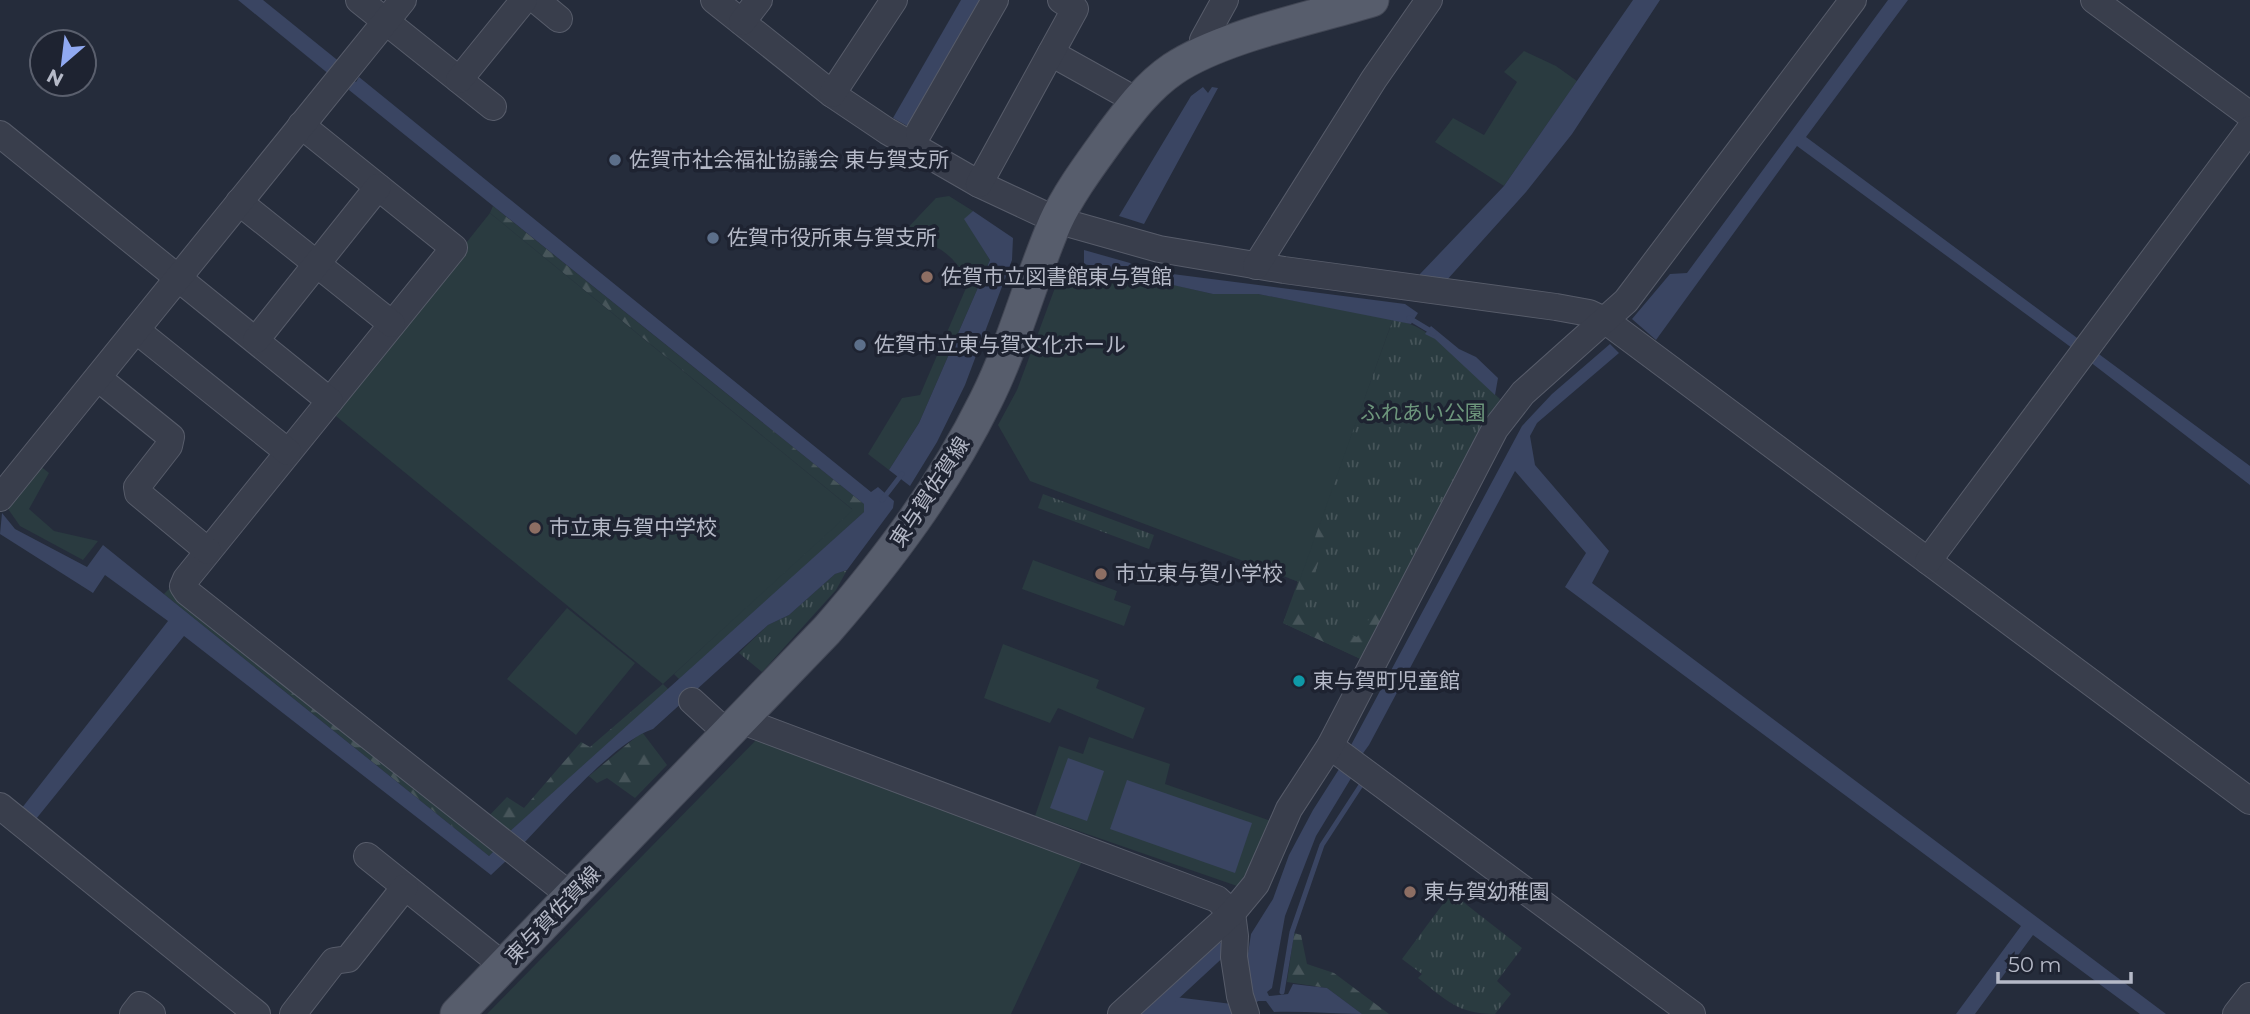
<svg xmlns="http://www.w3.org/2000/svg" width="2250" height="1014" font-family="Montserrat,'Noto Sans JP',sans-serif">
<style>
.grass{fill:url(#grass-tufts)}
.forest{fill:url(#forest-firs)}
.garden{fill:#2a3b40}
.water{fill:#3a4562}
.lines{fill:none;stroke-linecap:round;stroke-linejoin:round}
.stream{stroke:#3a4562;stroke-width:5}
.canal{stroke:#3a4562;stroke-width:19}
.minor-casing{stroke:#575c6a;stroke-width:28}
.major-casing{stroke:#424755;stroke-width:35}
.minor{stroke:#393e4c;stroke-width:26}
.major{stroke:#575d6c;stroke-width:33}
.service-dot{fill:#5c6f8a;stroke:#1e2331;stroke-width:2.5}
.education-dot{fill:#8d6e63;stroke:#1e2331;stroke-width:2.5}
.culture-dot{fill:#0f9aa8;stroke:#1e2331;stroke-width:2.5}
.labels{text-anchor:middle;stroke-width:7;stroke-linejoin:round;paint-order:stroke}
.poi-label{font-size:21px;fill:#b5b9c7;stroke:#1e2331;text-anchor:start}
.park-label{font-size:21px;fill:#6d967c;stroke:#1e2331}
.street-label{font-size:21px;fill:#b5b9c7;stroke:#1e2331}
</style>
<defs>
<pattern id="grass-tufts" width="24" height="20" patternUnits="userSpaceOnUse" patternTransform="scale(1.75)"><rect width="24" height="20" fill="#2a3b40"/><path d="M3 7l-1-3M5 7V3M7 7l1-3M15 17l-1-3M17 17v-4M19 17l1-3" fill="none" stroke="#47555a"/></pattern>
<pattern id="forest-firs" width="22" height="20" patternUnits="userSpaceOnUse" patternTransform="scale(1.75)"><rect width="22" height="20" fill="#2a3b40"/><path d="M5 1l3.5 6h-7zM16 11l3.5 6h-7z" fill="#47555a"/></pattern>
</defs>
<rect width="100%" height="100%" fill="#252c3b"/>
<g class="grass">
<path d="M 1393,319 C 1436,327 1469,370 1500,399 L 1365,661 L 1283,623 Z"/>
<path d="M 1043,494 L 1154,535 L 1149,549 L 1038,508 Z"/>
<path d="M 847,570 L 836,590 L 762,672 L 739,653 L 768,625 L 789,615 L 835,574 Z"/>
<path d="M 1448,897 L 1458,898 L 1522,948 L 1497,981 L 1511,994 L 1495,1014 C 1458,1014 1446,1000 1418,978 L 1422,974 L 1402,959 Z"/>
</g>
<g class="forest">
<path d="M 493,206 L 864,504 L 864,512 L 680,680 L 674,674 L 852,509 L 490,213 Z"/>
<path d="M 1320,526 L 1326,538 L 1305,605 L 1312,619 L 1357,637 L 1380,603 L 1394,604 L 1365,661 L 1283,623 L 1299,582 L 1289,578 L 1309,527 Z"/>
<path d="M 172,586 L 496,849 L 489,856 L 164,594 Z"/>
<path d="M 663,684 L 669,690 L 508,833 L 487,818 L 507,797 L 524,808 L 581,742 L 590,747 Z"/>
<path d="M 642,732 L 667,765 L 635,798 L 607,778 L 597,783 L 589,776 Z"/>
<path d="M 1294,933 L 1301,935 L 1307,964 L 1334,973 L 1389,1014 L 1362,1014 L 1327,988 L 1287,982 Z"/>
</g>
<g class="garden">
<path d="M 1524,51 L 1556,66 L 1577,81 L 1504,186 L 1435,142 L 1453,118 L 1484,135 L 1517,82 L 1504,72 Z"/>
<path d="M 949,196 L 973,211 L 965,219 L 990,260 L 919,423 L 889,470 L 868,454 L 902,398 L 920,395 L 969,281 C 948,249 937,244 900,236 L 936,198 Z"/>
<path d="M 490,213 L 853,510 L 663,684 L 331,412 Z"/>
<path d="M 1084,264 L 1213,294 L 1258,294 L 1393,319 L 1299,582 L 1030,481 L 998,425 L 1017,390 L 1056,285 L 1084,270 Z"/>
<path d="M 39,465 L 49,473 L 29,509 L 54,531 L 98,541 L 83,560 L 20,526 L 6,506 Z"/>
<path d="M 1033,560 L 1117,591 L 1114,600 L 1131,606 L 1124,626 L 1022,589 Z"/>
<path d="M 567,608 L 635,663 L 576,735 L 507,679 Z"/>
<path d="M 1003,644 L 1099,680 L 1096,688 L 1145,708 L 1133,739 L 1058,708 L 1050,723 L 984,698 Z"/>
<path d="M 761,735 L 1084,857 L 1011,1014 L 487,1014 Z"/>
<path d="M 1089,737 L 1170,764 L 1165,784 L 1271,821 L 1248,875 L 1237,886 L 1035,816 L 1059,746 L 1083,754 Z"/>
</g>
<g class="water">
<path d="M 238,0 L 263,0 L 341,63 L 330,75 Z"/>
<path d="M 961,0 L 985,0 L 913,129 L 893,118 Z"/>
<path d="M 1633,0 L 1660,0 L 1572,134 L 1526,192 L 1446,281 L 1420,278 L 1420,274 L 1504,186 Z"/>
<path d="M 1888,0 L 1908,0 L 1806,137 L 2250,466 L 2250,485 L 2072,348 L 1797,146 L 1656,340 L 1632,319 L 1670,274 L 1687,273 Z"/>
<path d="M 359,77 L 871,492 L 878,487 L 894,501 L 893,508 L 847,570 L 835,574 L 789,615 L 768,625 L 653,729 C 615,741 553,813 523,844 L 508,833 L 864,512 L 864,504 L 349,90 L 352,79 L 356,82 Z"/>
<path d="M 1203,87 L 1208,93 L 1212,87 L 1218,88 L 1144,224 L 1119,216 L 1191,96 Z"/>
<path d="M 973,211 L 1013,238 L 1012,260 L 965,385 L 937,442 L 910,486 L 889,470 L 919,423 L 990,260 L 964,219 Z"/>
<path d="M 1084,250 L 1130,263 L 1137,270 L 1134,276 L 1084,264 Z"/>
<path d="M 1149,271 L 1405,304 L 1418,313 L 1411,324 L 1258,294 L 1213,294 L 1146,279 Z"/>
<path d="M 1431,326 L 1459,349 L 1476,357 L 1498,378 L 1495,395 L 1435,339 L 1425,334 Z"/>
<path d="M 1610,344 L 1619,353 L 1537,423 L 1530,436 L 1535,465 L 1609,551 L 1592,583 L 2166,1014 L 2140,1014 L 2033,935 L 1975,1014 L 1956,1014 L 2021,926 L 1565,587 L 1586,553 L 1515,471 L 1369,745 L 1361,756 L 1350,747 L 1522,426 L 1552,394 Z"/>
<path d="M 2,513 L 15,529 L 87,567 L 103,545 L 489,856 L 496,849 L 508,859 L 491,875 L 184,636 L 32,824 L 18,813 L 168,621 L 105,575 L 93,593 L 0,534 Z"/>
<path d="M 1068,758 L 1104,771 L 1087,821 L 1050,808 Z"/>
<path d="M 1341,766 L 1353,775 L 1316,836 L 1285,916 L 1272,988 L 1267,992 L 1269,996 L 1288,994 L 1293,984 L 1327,988 L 1362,1014 C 1332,1014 1304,1011 1274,1012 L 1266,1001 L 1258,1001 L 1252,1007 L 1244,979 L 1251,934 L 1273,899 L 1289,855 L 1313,810 Z"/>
<path d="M 1127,780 L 1252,823 L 1235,873 L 1110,829 Z"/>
<path d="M 1175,997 L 1232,1004 L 1236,1014 L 1159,1014 Z"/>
</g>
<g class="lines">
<g class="stream">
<path d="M 1131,270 L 1152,276"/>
<path d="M 1409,318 L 1434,333"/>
<path d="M 882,500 L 902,474"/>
<path d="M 1282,992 L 1292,932 L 1322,845 L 1363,782"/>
</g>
<path class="canal" d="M 1148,1014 L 1216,951"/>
<g class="minor-casing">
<g id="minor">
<path d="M 359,0 L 493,107"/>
<path d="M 536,0 L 559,19"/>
<path d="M 714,0 L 832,94 L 887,131 L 979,184 L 1056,220 L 1159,249 L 1284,270 L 1556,307 L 1589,313 L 1606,321 L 2250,801"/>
<path d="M 2094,0 L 2250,115"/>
<path d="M 742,22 L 759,0"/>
<path d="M 1203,51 L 1203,40 L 1225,0"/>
<path d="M 1051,53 L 1137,101"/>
<path d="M 459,80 L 524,0"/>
<path d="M 832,94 L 894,0"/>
<path d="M 301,125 L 454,248 L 330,401"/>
<path d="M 919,132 L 995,0"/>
<path d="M 0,134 L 330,401 L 186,579 L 183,586 L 187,592 L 571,896"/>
<path d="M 979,184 L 1075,9 L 1061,0"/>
<path d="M 239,202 L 392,324"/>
<path d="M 1256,266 L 1374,79 L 1429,0"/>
<path d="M 136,330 L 288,452"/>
<path d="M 256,340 L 378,187"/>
<path d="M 98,378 L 171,437 L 169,446 L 137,487 L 138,493 L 208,551"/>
<path d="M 0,498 L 403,0"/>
<path d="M 1928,561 L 2250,129"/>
<path d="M 692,701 L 727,733"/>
<path d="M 740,720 L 1217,899 L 1232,913 L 1235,936 L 1234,957 L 1240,996 L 1246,1014"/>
<path d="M 1330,746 L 1692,1014"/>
<path d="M 0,806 L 257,1014"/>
<path d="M 367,856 L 504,966"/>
<path d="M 133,1014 L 140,1005 L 152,1014"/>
<path d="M 293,1014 L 334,961 L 348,959 L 405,887"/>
<path d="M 1121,1014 L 1232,913 L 1256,884 L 1289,809 L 1330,746 L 1495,429 L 1523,393 L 1626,301 L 1853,0"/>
<path d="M 2236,1014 L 2250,996"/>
</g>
</g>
<g class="major-casing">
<path id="major" d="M 457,1014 L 827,630 C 889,559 944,485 986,400 C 1014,344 1030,281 1055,223 C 1069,192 1092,162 1112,134 C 1130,110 1148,86 1173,69 C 1222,36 1313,18 1372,0"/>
</g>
<use href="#minor" class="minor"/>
<use href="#major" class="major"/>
</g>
<g class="service-dot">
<circle cx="615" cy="160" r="7"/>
<circle cx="713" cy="238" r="7"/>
<circle cx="860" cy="345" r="7"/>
</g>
<g class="education-dot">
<circle cx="927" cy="277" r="7"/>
<circle cx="535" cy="528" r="7"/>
<circle cx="1101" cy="574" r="7"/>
<circle cx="1410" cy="892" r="7"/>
</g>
<circle class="culture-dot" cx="1299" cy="681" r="7"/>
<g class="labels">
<g class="poi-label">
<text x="629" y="167">佐賀市社会福祉協議会 東与賀支所</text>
<text x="727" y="245">佐賀市役所東与賀支所</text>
<text x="941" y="284">佐賀市立図書館東与賀館</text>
<text x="874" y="352">佐賀市立東与賀文化ホール</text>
<text x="549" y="535">市立東与賀中学校</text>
<text x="1115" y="581">市立東与賀小学校</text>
<text x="1313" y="688">東与賀町児童館</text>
<text x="1424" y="899">東与賀幼稚園</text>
</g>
<g class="park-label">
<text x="1423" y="420">ふれあい公園</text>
</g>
<g class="street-label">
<text transform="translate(930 492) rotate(-57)" y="7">東与賀佐賀線</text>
<text transform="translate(553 915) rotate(-46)" y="7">東与賀佐賀線</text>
</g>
</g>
<g transform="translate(63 63) rotate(208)"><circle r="33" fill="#1e2331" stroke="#5a5f6d" stroke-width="2"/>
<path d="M0-5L12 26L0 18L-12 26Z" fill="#90a9f1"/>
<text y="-10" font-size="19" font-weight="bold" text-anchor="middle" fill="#b5b9c7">N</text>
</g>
<path d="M1998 972v10h133v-10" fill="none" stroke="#b5b9c7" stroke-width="3.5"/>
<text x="2008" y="972" font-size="21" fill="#b5b9c7" stroke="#1e2331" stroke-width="5" paint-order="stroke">50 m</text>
</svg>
